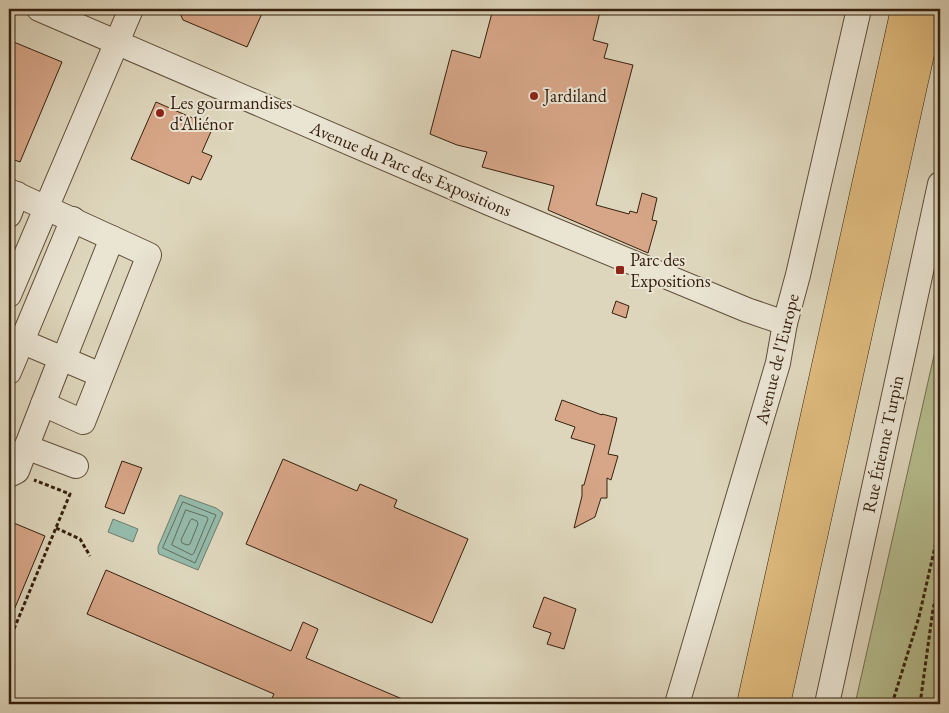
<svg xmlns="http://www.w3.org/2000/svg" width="949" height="713" font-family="'EB Garamond',serif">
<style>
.green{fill:#b5bd8e;stroke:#756e4e}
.water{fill:#94baaa;stroke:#6e7c6b}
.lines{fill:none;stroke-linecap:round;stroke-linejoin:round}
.shore{stroke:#646d5c;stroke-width:1}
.building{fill:#d7a688;stroke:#35200d}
.minor-casing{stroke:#5f4e39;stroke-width:26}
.highway-casing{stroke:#35200d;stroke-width:29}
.path{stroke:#35200d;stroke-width:3;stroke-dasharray:4 2.5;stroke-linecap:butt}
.minor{stroke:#eae4d3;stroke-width:24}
.highway{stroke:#dfbb7e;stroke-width:28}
.poi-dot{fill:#8f2418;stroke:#eae4d3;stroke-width:2}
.labels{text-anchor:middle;stroke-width:4;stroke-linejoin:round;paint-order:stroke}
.poi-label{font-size:18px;fill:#35200d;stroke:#eae4d3;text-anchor:start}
.street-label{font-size:18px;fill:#35200d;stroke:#eae4d3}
</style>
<rect width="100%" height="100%" fill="#ded6bc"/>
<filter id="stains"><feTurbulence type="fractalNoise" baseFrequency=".004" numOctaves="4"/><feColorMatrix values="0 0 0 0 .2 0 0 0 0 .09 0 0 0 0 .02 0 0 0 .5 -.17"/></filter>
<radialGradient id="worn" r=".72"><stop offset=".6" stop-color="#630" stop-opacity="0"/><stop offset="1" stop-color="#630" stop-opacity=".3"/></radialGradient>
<path class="green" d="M 940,329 L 940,704 L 855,704 Z"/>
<g class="water">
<path d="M 180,495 L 216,508 L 223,513 L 198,570 L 159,554 L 158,551 L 158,547 Z"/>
<path d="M 113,519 L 138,529 L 133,542 L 108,532 Z"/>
</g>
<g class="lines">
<g class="shore">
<path d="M 183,502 L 216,515 L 195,563 L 163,548 Z"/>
<path d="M 186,510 L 207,517 L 208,519 L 194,553 L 192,555 L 172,545 Z"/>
<path d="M 192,519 L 197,521 L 198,524 L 190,544 L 187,545 L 182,543 L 181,540 L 190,521 Z"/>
</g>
</g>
<g class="building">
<path d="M 178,9 L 264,9 L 247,47 L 183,20 Z"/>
<path d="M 493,9 L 589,9 L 600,12 L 593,40 L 608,44 L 604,58 L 633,65 L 596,205 L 629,214 L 630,211 L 637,213 L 642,193 L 657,198 L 652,220 L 657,221 L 648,253 L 548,210 L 554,186 L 482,167 L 487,152 L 457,145 L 430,134 L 452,50 L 480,58 Z"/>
<path d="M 9,40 L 62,62 L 20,162 L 9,158 Z"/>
<path d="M 156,102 L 213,127 L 202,152 L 212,156 L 201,180 L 192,176 L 189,184 L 131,159 Z"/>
<path d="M 616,301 L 629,306 L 626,318 L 612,313 Z"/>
<path d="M 562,400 L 602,415 L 602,414 L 617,418 L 608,454 L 618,456 L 611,480 L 607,478 L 607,498 L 601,498 L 595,517 L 574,528 L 582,496 L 582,485 L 584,485 L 595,445 L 571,438 L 575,427 L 555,420 Z"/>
<path d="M 283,459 L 357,491 L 360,484 L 397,500 L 394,507 L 468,539 L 432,623 L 246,544 Z"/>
<path d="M 122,461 L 142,468 L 124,514 L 105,507 Z"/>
<path d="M 9,521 L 45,536 L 9,622 Z"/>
<path d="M 106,570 L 291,651 L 303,622 L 318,629 L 306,658 L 414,704 L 299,704 L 288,700 L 287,704 L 269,704 L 274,694 L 87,614 Z"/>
<path d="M 544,597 L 576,609 L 564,649 L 547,644 L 551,633 L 533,627 Z"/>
</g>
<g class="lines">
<g class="minor-casing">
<g id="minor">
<path d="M 39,9 L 489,203 L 747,310 L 785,323"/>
<path d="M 9,191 L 149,255 L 83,422 L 43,404"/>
<path d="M 9,215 L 17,194"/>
<path d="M 9,295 L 131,9"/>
<path d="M 9,336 L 101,375"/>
<path d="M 9,372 L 73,219"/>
<path d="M 26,447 L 76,466"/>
<path d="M 9,475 L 17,471 L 57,368 L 67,351 L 112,238"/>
<path d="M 677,704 L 778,363 L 785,323 L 798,275 L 859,9"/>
<path d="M 827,704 L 940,184"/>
</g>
</g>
<g class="highway-casing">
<g id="highway">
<path d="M 751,704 L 905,9"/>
<path d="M 776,704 L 930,9"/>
</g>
</g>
<g class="path">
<path d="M 56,528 L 80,539 L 90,556"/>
<path d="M 9,641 L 70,494 L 34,480"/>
<path d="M 892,704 L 919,617 L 939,529 L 940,517"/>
<path d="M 920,704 L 933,609 L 940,582"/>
</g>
<use href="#minor" class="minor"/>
<use href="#highway" class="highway"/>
</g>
<g class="poi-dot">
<circle cx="534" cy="96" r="5"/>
<circle cx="160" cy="113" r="5"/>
<rect x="615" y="265" width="10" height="10" rx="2.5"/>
</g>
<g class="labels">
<g class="poi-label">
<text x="544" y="102">Jardiland</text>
<text x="170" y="109">Les gourmandises<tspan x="170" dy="21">d‘Aliénor</tspan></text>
<text x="630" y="266">Parc des<tspan x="630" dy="21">Expositions</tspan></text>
</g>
<g class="street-label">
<text transform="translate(411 169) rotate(23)" y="6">Avenue du Parc des Expositions</text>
<text transform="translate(777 359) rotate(-76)" y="6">Avenue de l'Europe</text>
<text transform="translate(883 444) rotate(-78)" y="6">Rue Étienne Turpin</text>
</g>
</g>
<rect width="949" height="713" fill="none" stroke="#ded6bc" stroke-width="30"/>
<rect x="10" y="10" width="929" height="693" fill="none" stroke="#35200d" stroke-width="2.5"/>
<rect x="15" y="15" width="919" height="683" fill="none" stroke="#35200d"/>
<rect width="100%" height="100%" filter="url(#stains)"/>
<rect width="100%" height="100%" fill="url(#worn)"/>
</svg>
